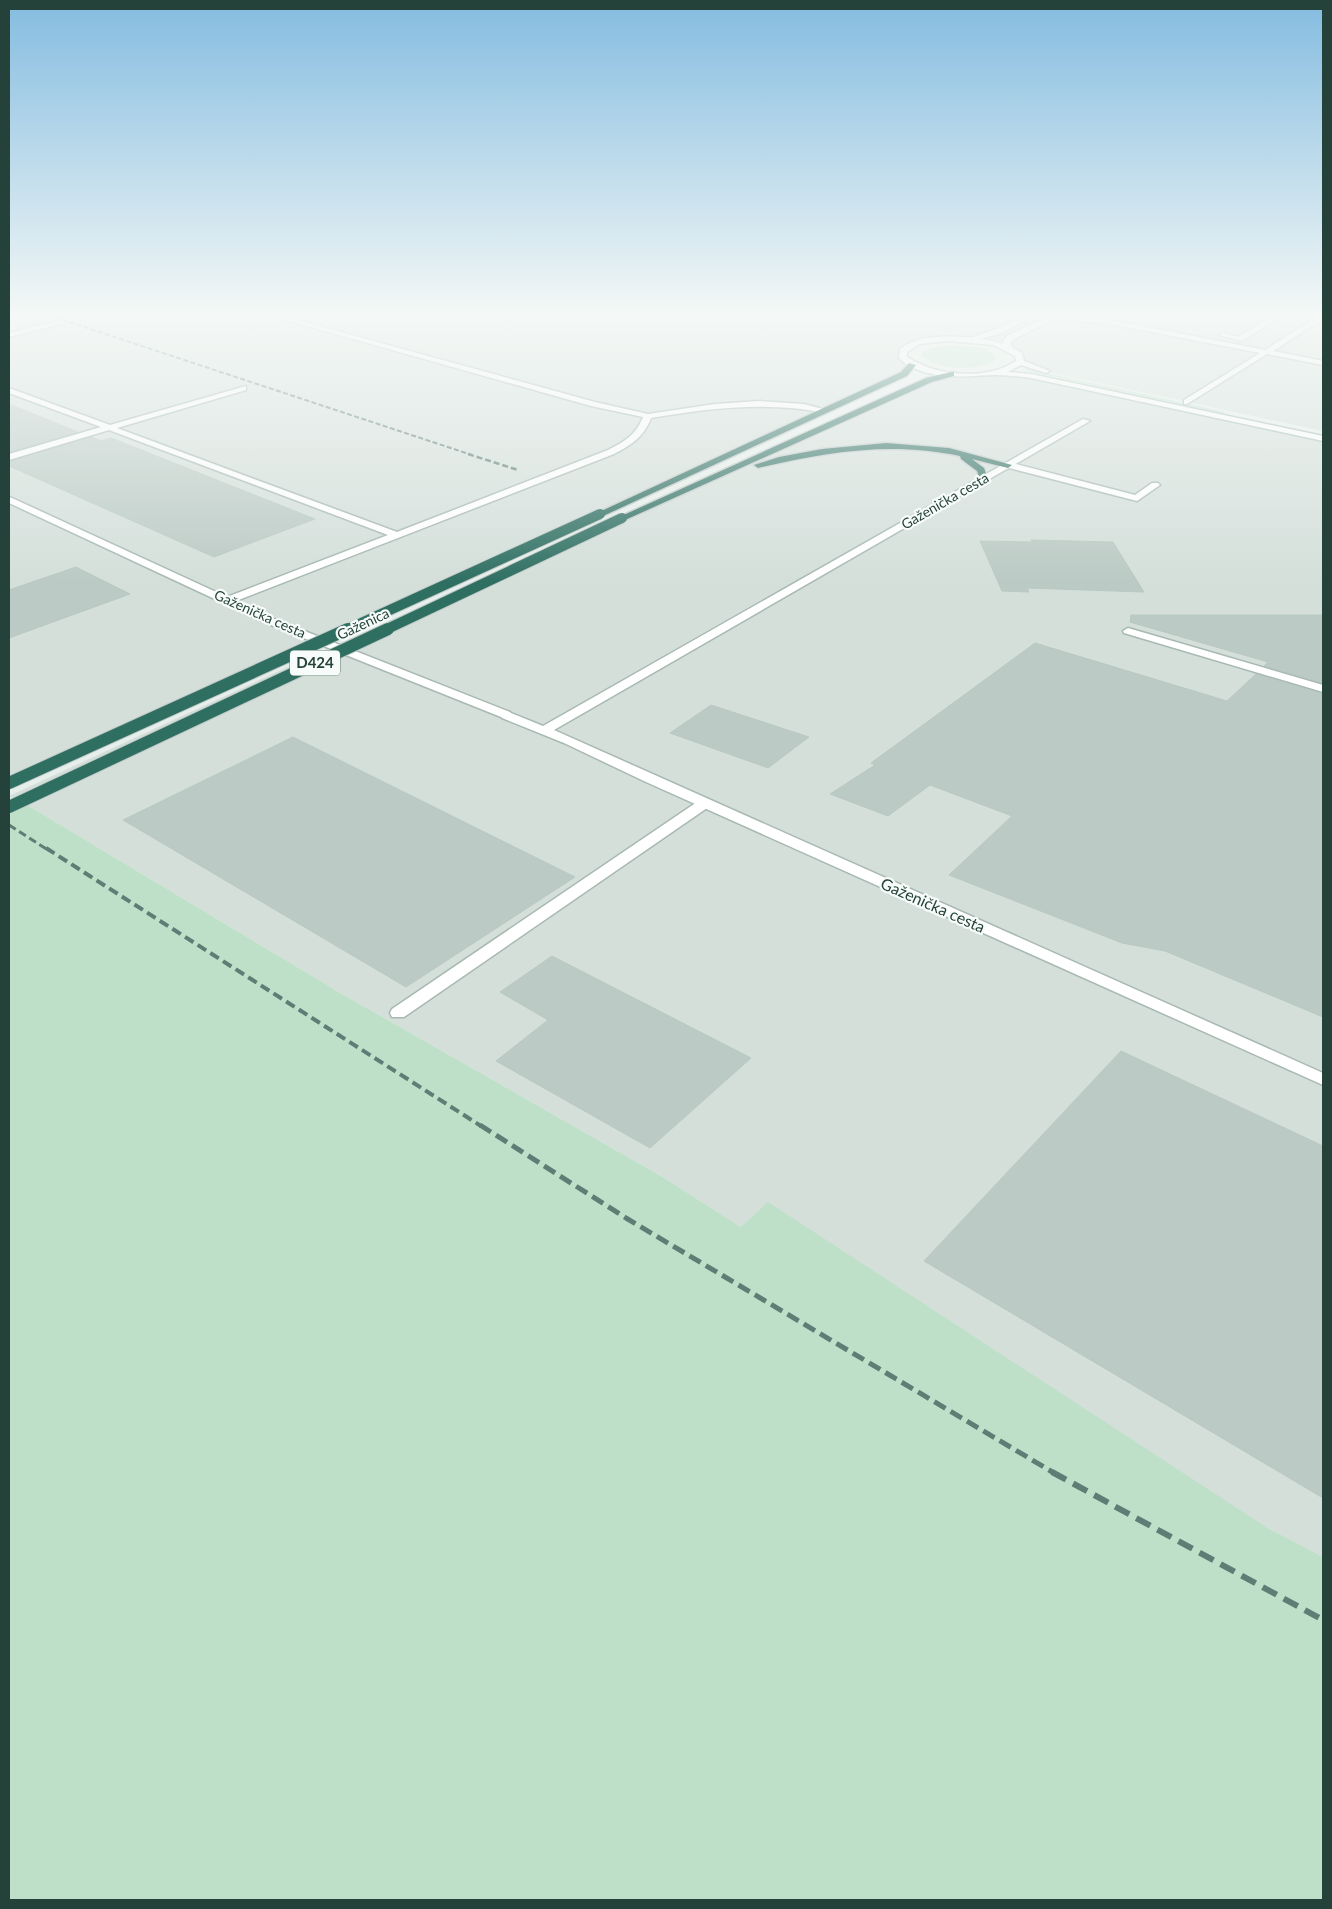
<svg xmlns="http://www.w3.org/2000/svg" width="1332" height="1909" font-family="Lato,sans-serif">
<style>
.built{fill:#d4dfda}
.green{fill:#bfe0c8}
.building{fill:#bbcac4;stroke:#b8c9c2}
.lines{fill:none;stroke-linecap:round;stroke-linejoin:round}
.lane-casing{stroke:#a8b8b2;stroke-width:3}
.street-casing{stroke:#a8b8b2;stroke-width:3}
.secondary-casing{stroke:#a4bbb3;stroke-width:3}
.highway-casing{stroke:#c2cac8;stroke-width:3}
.lane{fill:#fff;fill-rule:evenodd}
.street{fill:#fff;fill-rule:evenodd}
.secondary{fill:#fff;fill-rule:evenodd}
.highway{fill:#2f6f62;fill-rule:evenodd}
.rail-far5{stroke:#5f7d75;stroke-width:2;stroke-dasharray:5 2.5;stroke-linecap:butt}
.rail-far4{stroke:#5f7d75;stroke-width:2.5;stroke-dasharray:6 3;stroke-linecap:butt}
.rail-far3{stroke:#5f7d75;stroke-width:3;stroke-dasharray:8 4;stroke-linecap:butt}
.rail-far2{stroke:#5f7d75;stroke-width:4;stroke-dasharray:10 5;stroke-linecap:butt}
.rail-far1{stroke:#5f7d75;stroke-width:5;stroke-dasharray:13 6;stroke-linecap:butt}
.rail{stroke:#5f7d75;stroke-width:6;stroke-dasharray:16 8;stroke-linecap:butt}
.highway-bridge-far1-casing{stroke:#c2cac8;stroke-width:12;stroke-linecap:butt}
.highway-bridge-casing{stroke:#c2cac8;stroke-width:14;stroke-linecap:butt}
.highway-bridge-far1{stroke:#2f6f62;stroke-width:10}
.highway-bridge{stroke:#2f6f62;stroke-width:12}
.labels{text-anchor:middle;stroke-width:4.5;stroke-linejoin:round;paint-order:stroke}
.far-street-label{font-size:14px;fill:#24423a;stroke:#f7fbf9}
.shield{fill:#f7fbf9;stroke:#637a73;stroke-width:1}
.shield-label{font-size:15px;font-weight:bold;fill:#24423a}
.street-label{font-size:16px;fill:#24423a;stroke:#f7fbf9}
</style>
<rect width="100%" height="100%" fill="#e6efeb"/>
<g class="built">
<path d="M 9,315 L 1323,315 L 1323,431 L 1053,373 L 1020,362 L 1021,358 L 1001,345 L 959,339 L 918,343 L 902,354 L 912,365 L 904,374 L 9,783 Z"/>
<path d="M 997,373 L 1031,376 L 1323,440 L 1323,1557 L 1266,1527 L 741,1227 L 661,1176 L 342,994 L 27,805 L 9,796 L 333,646 L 929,380 L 951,374 Z"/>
</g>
<g class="green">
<path d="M 956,345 C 969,346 988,346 996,357 L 995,360 C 977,371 939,371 922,356 L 922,353 L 934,347 Z"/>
<path d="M 1027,369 L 1045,373 L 1225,412 L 1223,413 L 1023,370 Z"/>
<path d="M 27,805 L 342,994 L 661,1176 L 741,1227 L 768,1202 L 1266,1527 L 1323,1557 L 1323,1900 L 9,1900 L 9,814 Z"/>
</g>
<g class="building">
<path d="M 9,404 L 78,432 L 9,452 Z"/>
<path d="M 92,437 L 101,441 L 111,438 L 315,519 L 214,557 L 9,466 L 9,462 Z"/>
<path d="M 1031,540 L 1113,542 L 1144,592 L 1027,588 L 1029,592 L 1002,591 L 980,541 L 1032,542 Z"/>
<path d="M 76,567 L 130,594 L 9,638 L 9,590 Z"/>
<path d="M 1131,615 L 1323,615 L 1323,683 L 1264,666 L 1268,662 L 1130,622 Z"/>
<path d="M 1035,643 L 1227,701 L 1256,674 L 1323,694 L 1323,1017 L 1165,951 L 1122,943 L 949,875 L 1012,816 L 930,785 L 888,816 L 830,794 L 875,765 L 871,763 Z"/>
<path d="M 711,705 L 809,737 L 768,768 L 670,733 Z"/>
<path d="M 293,737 L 575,877 L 406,987 L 123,820 Z"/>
<path d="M 552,956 L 751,1058 L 650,1148 L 496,1061 L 548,1020 L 500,992 Z"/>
<path d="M 1121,1051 L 1323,1146 L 1323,1498 L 924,1261 Z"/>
</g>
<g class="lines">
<g class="lane-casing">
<g id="lane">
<path d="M 84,315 L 96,315 L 9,337 L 9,333 Z"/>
<path d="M 268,315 L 279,315 L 595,402 L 648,414 L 715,404 L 759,401 L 804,404 L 830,411 L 826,413 C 767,401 710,408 651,418 C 644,437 631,445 614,454 L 236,601 L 274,619 L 510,712 L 512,715 L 506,719 L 266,623 L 9,503 L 9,497 L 12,498 L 227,597 L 388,535 L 109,430 L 9,460 L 9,454 L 101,427 L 9,393 L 9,388 L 110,425 L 246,386 L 246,390 L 117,428 L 397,532 L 608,450 C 624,442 636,435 643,417 L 591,406 Z"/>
<path d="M 1027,315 L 1036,315 L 1002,333 L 970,342 L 966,340 L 996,329 Z"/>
<path d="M 1052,315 L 1111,320 L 1265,350 L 1320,315 L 1323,315 L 1323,319 L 1273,351 L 1323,361 L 1323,365 L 1267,354 L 1187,404 L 1184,404 L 1184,400 L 1260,353 L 1111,324 L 1055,319 L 1014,339 L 1010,343 L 1013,348 L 1006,350 L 1002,343 L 1008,335 Z"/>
<path d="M 1276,315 L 1284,315 L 1242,341 L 1219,335 L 1223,333 L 1238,337 Z"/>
<path d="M 1008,462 L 1135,495 L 1152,483 L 1158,483 L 1160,485 L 1137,501 L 1005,467 L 1005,463 Z"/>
<path d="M 1128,628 L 1323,685 L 1323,692 L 1124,633 L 1123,631 Z"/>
<path d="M 705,799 L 712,803 L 710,806 L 404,1017 L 392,1017 L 390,1013 L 392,1009 L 700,800 Z"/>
</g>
</g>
<g class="street-casing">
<path id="street" d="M 1083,419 L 1090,421 L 554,730 L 1323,1073 L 1323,1085 L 646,782 L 564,743 L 502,718 L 500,715 L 506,711 L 543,726 Z"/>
</g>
<g class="secondary-casing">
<path id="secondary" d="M 966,337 C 986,339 1005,342 1022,353 L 1024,361 L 1050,371 L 1046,373 L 1021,365 L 1008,372 L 1031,374 L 1323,436 L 1323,441 L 1031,378 C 1020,377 1008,375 996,375 C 966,376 924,382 899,358 L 900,349 C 918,335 944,336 966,337 ZM 948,341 L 993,345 L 1015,356 L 1016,361 C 986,381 936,376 907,357 L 907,352 L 920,344 Z"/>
</g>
<g class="highway-casing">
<g id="highway">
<path d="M 909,363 L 916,365 L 907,376 L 603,516 L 597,516 L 595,514 L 901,372 Z"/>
<path d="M 951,372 L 954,372 L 954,376 L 932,382 L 625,520 L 622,521 L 617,518 L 926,378 Z"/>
<path d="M 886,443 L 949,448 L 1012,465 L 1008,468 L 972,459 L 984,468 L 988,479 L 984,482 L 980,479 L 977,471 L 961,459 L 960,456 C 892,441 825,452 758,468 L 754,465 L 779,457 L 822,449 Z"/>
</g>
</g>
<use href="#lane" class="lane"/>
<use href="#street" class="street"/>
<use href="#secondary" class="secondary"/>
<use href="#highway" class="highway"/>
<path class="rail-far5" d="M 48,315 L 472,455"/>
<path class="rail-far4" d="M 468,454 L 518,470"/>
<path class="rail-far3" d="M 9,825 L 48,850"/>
<path class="rail-far2" d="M 46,848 L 481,1126"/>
<path class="rail-far1" d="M 480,1125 L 626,1218 L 1054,1473"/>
<path class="rail" d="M 1052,1472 L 1323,1620"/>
<g class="highway-bridge-far1-casing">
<g id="highway-bridge-far1">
<path d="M 346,630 L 600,514"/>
<path d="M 385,630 L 622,518"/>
</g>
</g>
<g class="highway-bridge-casing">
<g id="highway-bridge">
<path d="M 9,783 L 348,629"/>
<path d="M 9,807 L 388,629"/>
</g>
</g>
<use href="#highway-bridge-far1" class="highway-bridge-far1"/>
<use href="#highway-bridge" class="highway-bridge"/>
</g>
<linearGradient id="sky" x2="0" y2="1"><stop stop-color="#84bce0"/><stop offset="0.54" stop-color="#f4f8f6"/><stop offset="1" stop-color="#f4f8f6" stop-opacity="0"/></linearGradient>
<rect width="1332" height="582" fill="url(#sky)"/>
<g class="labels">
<g class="far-street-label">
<text transform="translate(945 501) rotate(-30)" y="5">Gaženička cesta</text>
<text transform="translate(260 614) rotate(24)" y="5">Gaženička cesta</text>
<text transform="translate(363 624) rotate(-25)" y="5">Gaženica</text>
</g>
<rect class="shield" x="290" y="650.5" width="50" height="25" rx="4"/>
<g class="shield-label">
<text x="315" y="668">D424</text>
</g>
<g class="street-label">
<text transform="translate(933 905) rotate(24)" y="6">Gaženička cesta</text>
</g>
</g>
<rect width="1332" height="1909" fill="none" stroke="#24423a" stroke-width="20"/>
</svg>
